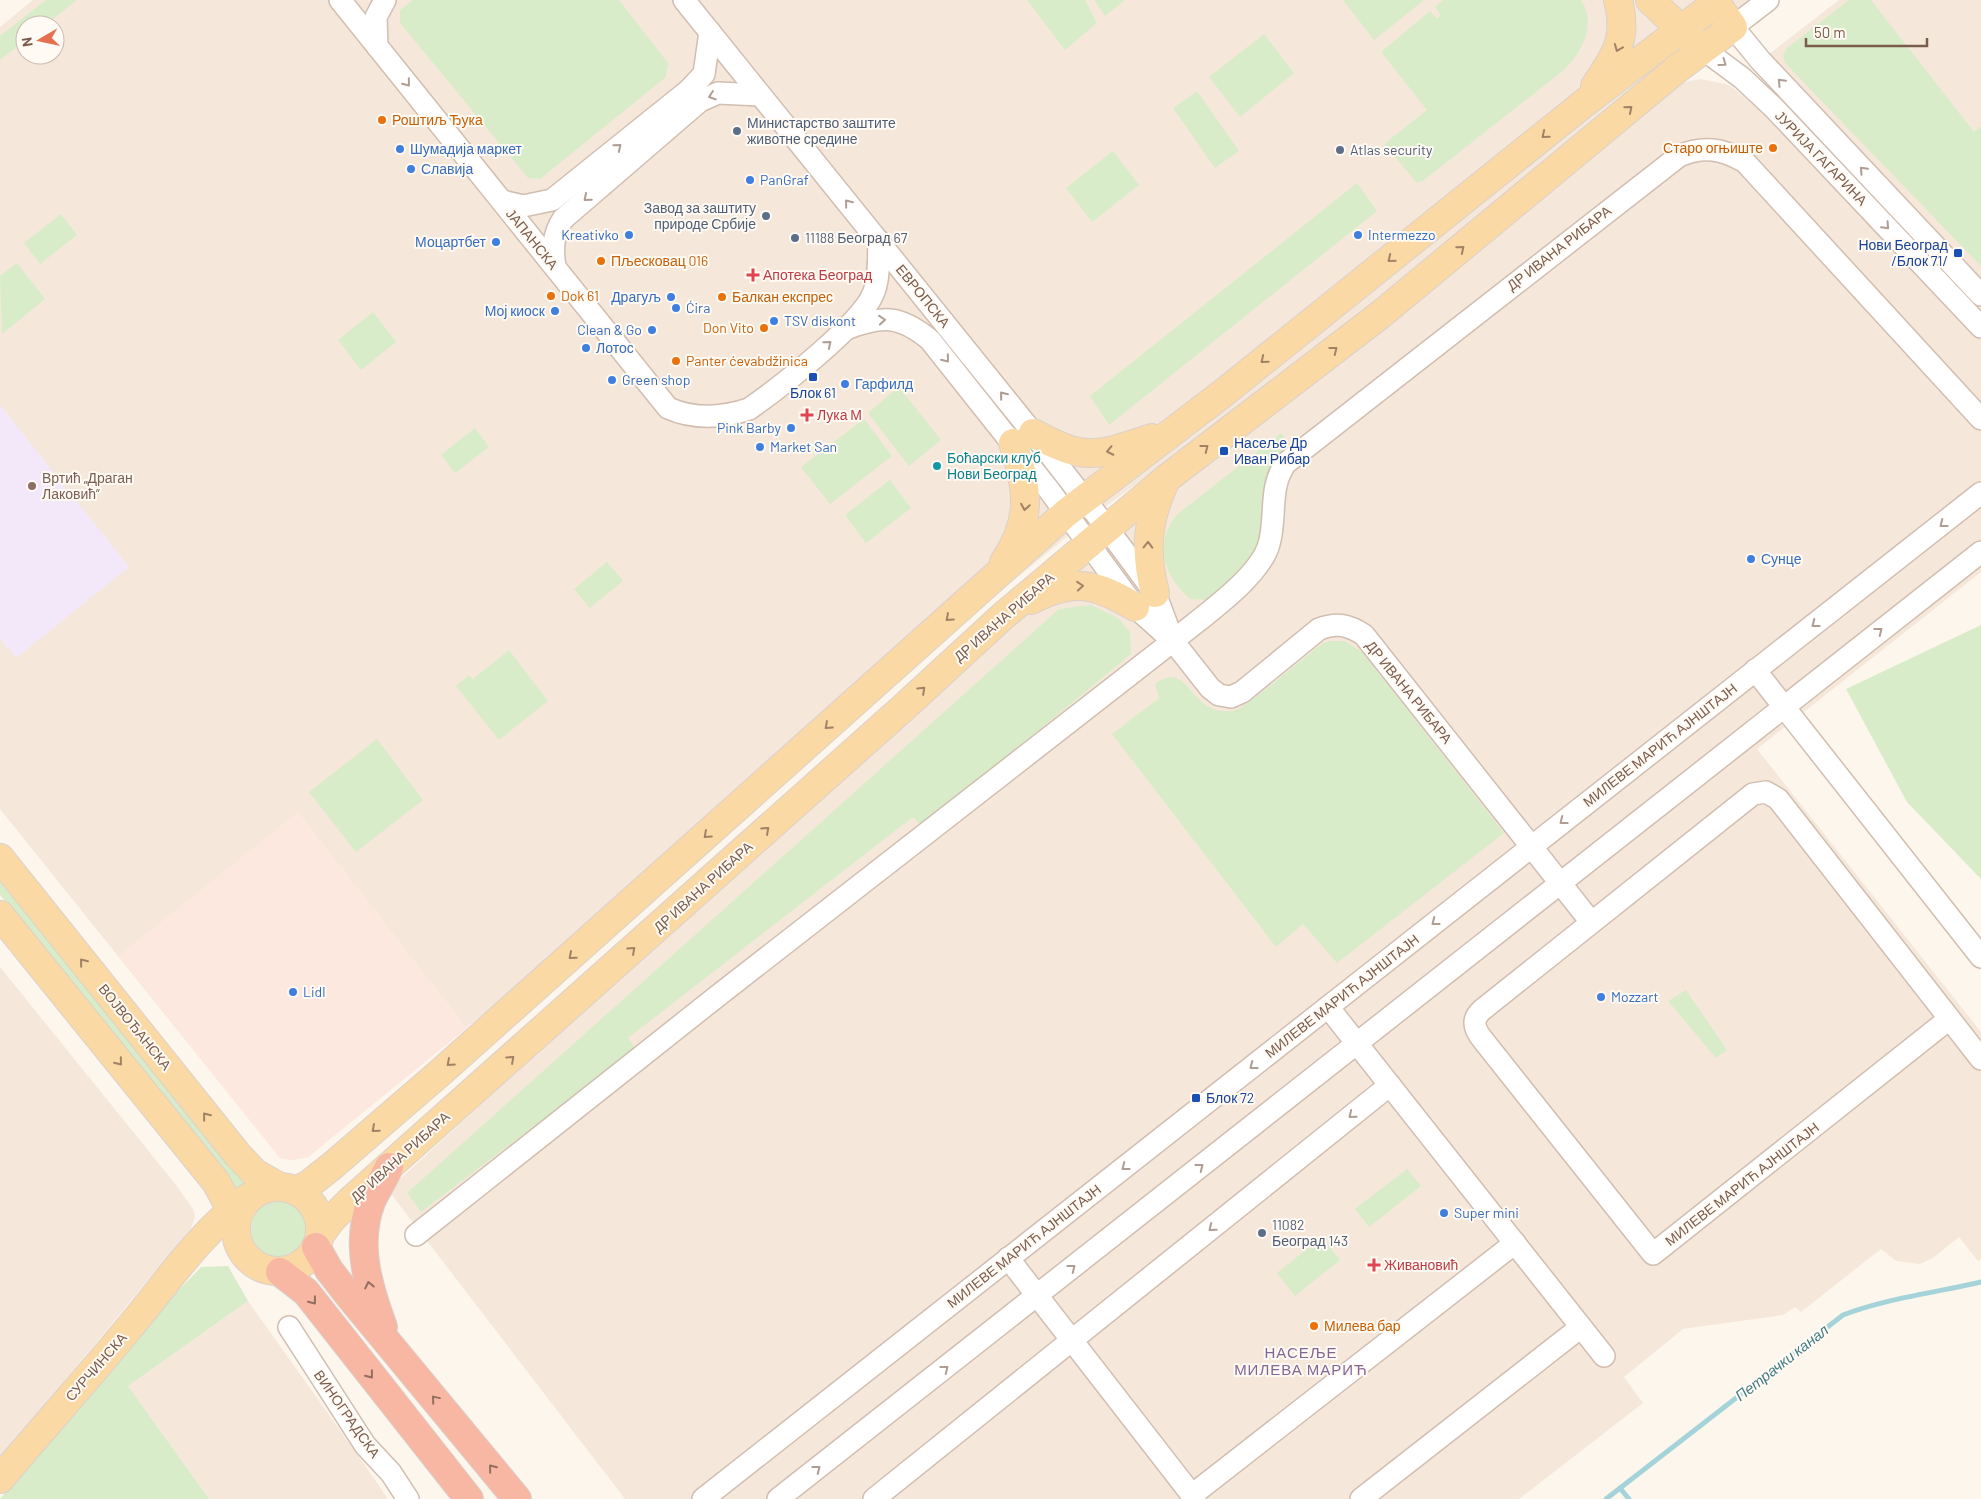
<svg xmlns="http://www.w3.org/2000/svg" width="1981" height="1499" font-family="Barlow,sans-serif">
<style>
.residential{fill:#f5e8da;fill-rule:evenodd}
.commercial{fill:#fde8e0}
.education{fill:#f3e8fa}
.green{fill:#d8ecc9}
.lines{fill:none;stroke-linecap:round;stroke-linejoin:round}
.stream{stroke:#a5d3da;stroke-width:5}
.minor-casing{stroke:#d1beb0;stroke-width:24}
.major-casing{stroke:#dad1cd;stroke-width:30}
.highway-casing{stroke:#dad1cd;stroke-width:30}
.minor{stroke:#fff;stroke-width:21}
.major{stroke:#fbd9a5;stroke-width:28}
.highway{stroke:#f7b7a3;stroke-width:28}
.oneway{stroke:#a18267}
.oneway2{stroke:#af9d94}
.oneway3{stroke:#936e5e}
.food-dot{fill:#e8710a;stroke:#fffaf3;stroke-width:2}
.service-dot{fill:#5c6f8a;stroke:#fffaf3;stroke-width:2}
.shop-dot{fill:#3f7fe0;stroke:#fffaf3;stroke-width:2}
.transit-dot{fill:#1a4fb4;stroke:#fffaf3;stroke-width:2}
.health-dot{fill:#e0444e;stroke:#fffaf3;stroke-width:2}
.culture-dot{fill:#0f9aa8;stroke:#fffaf3;stroke-width:2}
.education-dot{fill:#8d6e63;stroke:#fffaf3;stroke-width:2}
.labels{text-anchor:middle;stroke-width:4;stroke-linejoin:round;paint-order:stroke}
.food-label{font-size:14px;fill:#c56008;stroke:#fffaf3;text-anchor:start}
.service-label{font-size:14px;fill:#4e5e75;stroke:#fffaf3;text-anchor:start}
.shop-label{font-size:14px;fill:#366cbe;stroke:#fffaf3;text-anchor:start}
.street-label{font-size:14px;fill:#7a5c4d;stroke:#fffaf3}
.transit-label{font-size:14px;fill:#164399;stroke:#fffaf3;text-anchor:start}
.health-label{font-size:14px;fill:#be3a42;stroke:#fffaf3;text-anchor:start}
.culture-label{font-size:14px;fill:#0d838f;stroke:#fffaf3;text-anchor:start}
.education-label{font-size:14px;fill:#785e54;stroke:#fffaf3;text-anchor:start}
.neighbourhood-label{font-size:15px;letter-spacing:1px;fill:#846695;stroke:#fffaf3}
.water-label{font-size:15px;font-style:italic;fill:#437c86;stroke:#fffaf3}
</style>
<rect width="100%" height="100%" fill="#fdf6ec"/>
<g class="residential">
<path d="M 33,0 L 1759,0 L 1404,285 L 1085,522 L 308,1157 L 292,1160 L 280,1158 L 0,809 L 0,27 ZM 25,25 L 55,25 L 55,55 L 25,55 Z"/>
<path d="M 1839,0 L 1981,0 L 1981,281 L 1769,54 Z"/>
<path d="M 1701,79 L 1729,85 L 1766,115 L 1850,201 L 1981,340 L 1981,572 L 1757,749 L 1981,1032 L 1981,1259 L 1978,1261 L 1959,1237 L 1933,1258 L 1920,1264 L 1896,1261 L 1881,1249 L 1801,1312 L 1795,1307 L 1783,1315 L 1683,1329 L 1624,1377 L 1643,1403 L 1519,1499 L 625,1499 L 388,1190 L 1007,621 L 1679,83 Z"/>
<path d="M 0,967 L 176,1185 L 193,1209 L 195,1217 L 191,1228 L 0,1459 Z"/>
<path d="M 248,1301 L 357,1454 L 388,1499 L 209,1499 L 128,1386 Z"/>
</g>
<path class="commercial" d="M 298,812 L 467,1028 L 308,1157 L 292,1160 L 280,1158 L 119,956 Z"/>
<path class="education" d="M 0,405 L 129,567 L 16,658 L 0,638 Z"/>
<g class="green">
<path d="M 46,0 L 77,0 L 45,25 L 25,25 L 25,41 L 0,60 L 0,36 Z"/>
<path d="M 413,0 L 619,0 L 668,63 L 666,77 L 540,179 L 528,178 L 400,23 L 400,10 Z"/>
<path d="M 1027,0 L 1085,0 L 1097,23 L 1065,50 Z"/>
<path d="M 1094,0 L 1125,0 L 1105,16 Z"/>
<path d="M 1343,0 L 1424,0 L 1374,40 Z"/>
<path d="M 1443,0 L 1581,0 C 1597,24 1582,52 1564,70 L 1424,180 L 1417,183 L 1384,144 L 1427,110 L 1381,52 L 1430,11 L 1437,19 L 1441,15 L 1435,7 Z"/>
<path d="M 1849,0 L 1871,0 L 1974,132 L 1981,126 L 1981,266 L 1785,63 L 1783,55 L 1786,49 Z"/>
<path d="M 1264,34 L 1294,73 L 1240,117 L 1209,77 Z"/>
<path d="M 1197,91 L 1239,151 L 1215,168 L 1173,108 Z"/>
<path d="M 1113,151 L 1139,185 L 1092,222 L 1066,188 Z"/>
<path d="M 1357,183 L 1377,211 L 1109,425 L 1090,396 Z"/>
<path d="M 61,214 L 77,235 L 40,264 L 24,243 Z"/>
<path d="M 17,263 L 45,299 L 2,334 L 0,276 Z"/>
<path d="M 373,312 L 396,342 L 361,370 L 338,340 Z"/>
<path d="M 899,387 L 941,440 L 909,466 L 868,413 Z"/>
<path d="M 864,419 L 892,456 L 830,504 L 801,467 Z"/>
<path d="M 475,428 L 489,447 L 455,473 L 441,455 Z"/>
<path d="M 1281,433 L 1292,447 L 1267,493 L 1258,545 L 1247,564 L 1210,600 L 1190,599 C 1163,575 1152,541 1179,513 Z"/>
<path d="M 890,480 L 911,508 L 866,543 L 845,515 Z"/>
<path d="M 607,562 L 623,581 L 590,608 L 574,589 Z"/>
<path d="M 1091,605 L 1118,618 L 1130,632 L 1131,654 L 922,827 L 913,817 L 628,1038 L 636,1049 L 421,1212 L 407,1193 L 1059,609 Z"/>
<path d="M 1981,625 L 1981,879 L 1907,802 L 1846,689 Z"/>
<path d="M 1329,641 L 1345,641 L 1362,652 L 1504,833 L 1337,963 L 1303,924 L 1276,947 L 1112,734 L 1159,698 L 1155,684 C 1192,657 1188,721 1236,710 C 1247,707 1308,654 1322,644 Z"/>
<path d="M 509,650 L 548,701 L 499,740 L 456,686 L 469,675 L 473,679 Z"/>
<path d="M 377,739 L 423,800 L 356,852 L 309,792 Z"/>
<path d="M 0,882 L 250,1184 L 234,1197 L 84,998 L 0,895 Z"/>
<path d="M 1686,990 L 1727,1050 L 1716,1058 L 1668,1001 Z"/>
<path d="M 1407,1169 L 1421,1186 L 1369,1227 L 1355,1209 Z"/>
<circle cx="280" cy="1229" r="29"/>
<path d="M 1322,1237 L 1340,1260 L 1295,1296 L 1277,1273 Z"/>
<path d="M 228,1266 L 248,1301 L 128,1386 L 209,1499 L 0,1499 L 107,1365 L 201,1267 Z"/>
</g>
<g class="lines">
<g class="stream">
<path d="M 1620,1488 L 1629,1499"/>
<path d="M 1606,1499 L 1843,1315 C 1887,1298 1935,1293 1981,1282"/>
</g>
<g class="minor-casing">
<g id="minor">
<path d="M 340,0 L 668,408 C 695,420 722,418 749,409 C 778,389 861,324 873,294 C 880,279 878,258 879,241"/>
<path d="M 684,0 L 1033,433 L 1107,528 L 1155,593 L 1172,638"/>
<path d="M 1768,0 L 1733,27 L 1760,60 L 1981,295"/>
<path d="M 377,46 L 376,17 L 385,0"/>
<path d="M 1703,49 L 1742,78 L 1773,107 L 1981,327"/>
<path d="M 502,201 L 523,206 L 552,200 L 689,90 L 704,74 L 710,32"/>
<path d="M 555,267 C 552,249 553,235 563,219 L 700,101 L 718,93 L 760,95"/>
<path d="M 846,329 C 882,315 900,315 930,340 L 1049,490 L 1135,607 L 1173,641 L 1210,688 L 1219,695 L 1231,697 L 1242,692 L 1319,629 C 1337,622 1349,625 1364,635 L 1591,922"/>
<path d="M 1755,670 L 1981,957"/>
<path d="M 1328,1007 L 1604,1356"/>
<path d="M 1949,1019 L 1653,1254 L 1483,1040 C 1474,1029 1471,1020 1482,1010 L 1753,794 L 1766,792 L 1778,799 L 1981,1059"/>
<path d="M 416,1235 L 715,998 L 1173,641 C 1200,618 1260,578 1269,544 C 1277,517 1268,487 1286,463 L 1679,156 C 1704,145 1723,149 1745,162 L 1981,419"/>
<path d="M 1008,1258 L 1195,1499"/>
<path d="M 289,1327 L 365,1445 L 391,1473 L 408,1499"/>
<path d="M 1192,1495 L 1515,1243"/>
<path d="M 703,1499 L 1981,493"/>
<path d="M 778,1499 L 1981,552"/>
<path d="M 874,1499 L 1390,1085"/>
<path d="M 1361,1499 L 1581,1327"/>
</g>
</g>
<g class="major-casing">
<g id="major">
<path d="M 1650,0 L 1694,42"/>
<path d="M 1595,86 C 1616,55 1628,39 1618,0"/>
<path d="M 1033,433 C 1086,462 1097,456 1152,438"/>
<path d="M 1004,562 C 1033,520 1028,488 1013,443"/>
<path d="M 1155,593 C 1144,549 1147,522 1165,481"/>
<path d="M 1031,600 C 1074,578 1095,583 1135,607"/>
<path d="M 0,858 L 237,1154 L 255,1173 L 278,1186"/>
<path d="M 0,915 L 216,1182 L 231,1210 L 235,1224"/>
<circle cx="278" cy="1229" r="42"/>
<path d="M 296,1191 L 308,1185 L 332,1166 L 442,1071 L 1066,513 L 1222,394 L 1583,104 L 1716,3"/>
<path d="M 320,1235 L 331,1220 L 349,1202 L 903,708 L 1003,616 L 1166,479 L 1380,315 L 1677,69 L 1733,27 L 1714,0"/>
<path d="M 0,1479 C 43,1428 87,1379 129,1328 C 167,1283 200,1232 249,1197"/>
</g>
</g>
<g class="highway-casing">
<g id="highway">
<path d="M 316,1247 L 329,1270 L 350,1297 L 517,1499"/>
<path d="M 280,1272 L 306,1292 L 469,1499"/>
<path d="M 383,1327 C 368,1286 355,1244 371,1202 C 376,1190 384,1179 389,1167"/>
</g>
</g>
<use href="#minor" class="minor"/>
<use href="#major" class="major"/>
<use href="#highway" class="highway"/>
</g>
<defs><path id="oneway-chevron" d="M-2-3.5L2.5 0L-2 3.5" fill="none" stroke-width="1.6" stroke-linecap="round" stroke-linejoin="round" transform="scale(1.25)"/></defs>
<g class="oneway">
<use href="#oneway-chevron" transform="translate(1618 48) rotate(112)"/>
<use href="#oneway-chevron" transform="translate(1629 109) rotate(-40)"/>
<use href="#oneway-chevron" transform="translate(1545 135) rotate(141)"/>
<use href="#oneway-chevron" transform="translate(1461 249) rotate(-39)"/>
<use href="#oneway-chevron" transform="translate(1391 259) rotate(141)"/>
<use href="#oneway-chevron" transform="translate(1334 350) rotate(-38)"/>
<use href="#oneway-chevron" transform="translate(1264 360) rotate(141)"/>
<use href="#oneway-chevron" transform="translate(1205 448) rotate(-38)"/>
<use href="#oneway-chevron" transform="translate(1110 451) rotate(168)"/>
<use href="#oneway-chevron" transform="translate(1025 507) rotate(99)"/>
<use href="#oneway-chevron" transform="translate(1148 545) rotate(-89)"/>
<use href="#oneway-chevron" transform="translate(1080 586) rotate(-5)"/>
<use href="#oneway-chevron" transform="translate(949 618) rotate(138)"/>
<use href="#oneway-chevron" transform="translate(922 690) rotate(-43)"/>
<use href="#oneway-chevron" transform="translate(828 726) rotate(138)"/>
<use href="#oneway-chevron" transform="translate(766 830) rotate(-42)"/>
<use href="#oneway-chevron" transform="translate(707 835) rotate(138)"/>
<use href="#oneway-chevron" transform="translate(632 950) rotate(-42)"/>
<use href="#oneway-chevron" transform="translate(572 956) rotate(139)"/>
<use href="#oneway-chevron" transform="translate(83 962) rotate(-129)"/>
<use href="#oneway-chevron" transform="translate(511 1059) rotate(-42)"/>
<use href="#oneway-chevron" transform="translate(119 1062) rotate(51)"/>
<use href="#oneway-chevron" transform="translate(450 1063) rotate(138)"/>
<use href="#oneway-chevron" transform="translate(206 1116) rotate(-129)"/>
<use href="#oneway-chevron" transform="translate(375 1129) rotate(139)"/>
</g>
<g class="oneway2">
<use href="#oneway-chevron" transform="translate(1723 63) rotate(36)"/>
<use href="#oneway-chevron" transform="translate(1781 82) rotate(-133)"/>
<use href="#oneway-chevron" transform="translate(407 83) rotate(51)"/>
<use href="#oneway-chevron" transform="translate(712 96) rotate(161)"/>
<use href="#oneway-chevron" transform="translate(618 147) rotate(-39)"/>
<use href="#oneway-chevron" transform="translate(1863 170) rotate(-133)"/>
<use href="#oneway-chevron" transform="translate(587 198) rotate(139)"/>
<use href="#oneway-chevron" transform="translate(848 203) rotate(-129)"/>
<use href="#oneway-chevron" transform="translate(1886 226) rotate(47)"/>
<use href="#oneway-chevron" transform="translate(882 320) rotate(-5)"/>
<use href="#oneway-chevron" transform="translate(828 344) rotate(-40)"/>
<use href="#oneway-chevron" transform="translate(946 359) rotate(51)"/>
<use href="#oneway-chevron" transform="translate(1003 395) rotate(-129)"/>
<use href="#oneway-chevron" transform="translate(1943 524) rotate(142)"/>
<use href="#oneway-chevron" transform="translate(1815 624) rotate(142)"/>
<use href="#oneway-chevron" transform="translate(1879 631) rotate(-38)"/>
<use href="#oneway-chevron" transform="translate(1563 821) rotate(142)"/>
<use href="#oneway-chevron" transform="translate(1435 922) rotate(142)"/>
<use href="#oneway-chevron" transform="translate(1253 1066) rotate(142)"/>
<use href="#oneway-chevron" transform="translate(1352 1115) rotate(141)"/>
<use href="#oneway-chevron" transform="translate(1125 1167) rotate(142)"/>
<use href="#oneway-chevron" transform="translate(1200 1167) rotate(-38)"/>
<use href="#oneway-chevron" transform="translate(1212 1228) rotate(141)"/>
<use href="#oneway-chevron" transform="translate(1072 1268) rotate(-38)"/>
<use href="#oneway-chevron" transform="translate(945 1369) rotate(-38)"/>
<use href="#oneway-chevron" transform="translate(817 1469) rotate(-38)"/>
</g>
<g class="oneway3">
<use href="#oneway-chevron" transform="translate(369 1285) rotate(-102)"/>
<use href="#oneway-chevron" transform="translate(313 1301) rotate(52)"/>
<use href="#oneway-chevron" transform="translate(370 1375) rotate(52)"/>
<use href="#oneway-chevron" transform="translate(435 1399) rotate(-130)"/>
<use href="#oneway-chevron" transform="translate(492 1468) rotate(-129)"/>
</g>
<g class="food-dot">
<circle cx="382" cy="120" r="5"/>
<circle cx="1773" cy="148" r="5"/>
<circle cx="601" cy="261" r="5"/>
<circle cx="551" cy="296" r="5"/>
<circle cx="722" cy="297" r="5"/>
<circle cx="764" cy="328" r="5"/>
<circle cx="676" cy="361" r="5"/>
<circle cx="1314" cy="1326" r="5"/>
</g>
<g class="service-dot">
<circle cx="737" cy="131" r="5"/>
<circle cx="1340" cy="150" r="5"/>
<circle cx="766" cy="216" r="5"/>
<circle cx="795" cy="238" r="5"/>
<circle cx="1262" cy="1233" r="5"/>
</g>
<g class="shop-dot">
<circle cx="400" cy="149" r="5"/>
<circle cx="411" cy="169" r="5"/>
<circle cx="750" cy="180" r="5"/>
<circle cx="629" cy="235" r="5"/>
<circle cx="1358" cy="235" r="5"/>
<circle cx="496" cy="242" r="5"/>
<circle cx="671" cy="297" r="5"/>
<circle cx="676" cy="308" r="5"/>
<circle cx="555" cy="311" r="5"/>
<circle cx="774" cy="321" r="5"/>
<circle cx="652" cy="330" r="5"/>
<circle cx="586" cy="348" r="5"/>
<circle cx="612" cy="380" r="5"/>
<circle cx="845" cy="384" r="5"/>
<circle cx="791" cy="428" r="5"/>
<circle cx="760" cy="447" r="5"/>
<circle cx="1751" cy="559" r="5"/>
<circle cx="293" cy="992" r="5"/>
<circle cx="1601" cy="997" r="5"/>
<circle cx="1444" cy="1213" r="5"/>
</g>
<g class="transit-dot">
<rect x="1953" y="248" width="10" height="10" rx="2.5"/>
<rect x="808" y="372" width="10" height="10" rx="2.5"/>
<rect x="1219" y="446" width="10" height="10" rx="2.5"/>
<rect x="1191" y="1093" width="10" height="10" rx="2.5"/>
</g>
<g class="health-dot">
<path d="M750.5 267.5h5v5h5v5h-5v5h-5v-5h-5v-5h5z"/>
<path d="M804.5 407.5h5v5h5v5h-5v5h-5v-5h-5v-5h5z"/>
<path d="M1371.5 1257.5h5v5h5v5h-5v5h-5v-5h-5v-5h5z"/>
</g>
<circle class="culture-dot" cx="937" cy="466" r="5"/>
<circle class="education-dot" cx="32" cy="486" r="5"/>
<g class="labels">
<g class="food-label">
<text x="392" y="125">Роштиљ Ђука</text>
<text x="1763" y="153" text-anchor="end">Старо огњиште</text>
<text x="611" y="266">Пљесковац 016</text>
<text x="561" y="301">Dok 61</text>
<text x="732" y="302">Балкан експрес</text>
<text x="754" y="333" text-anchor="end">Don Vito</text>
<text x="686" y="366">Panter ćevabdžinica</text>
<text x="1324" y="1331">Милева бар</text>
</g>
<g class="service-label">
<text x="747" y="128">Министарство заштите<tspan x="747" dy="16">животне средине</tspan></text>
<text x="1350" y="155">Atlas security</text>
<text x="756" y="213" text-anchor="end">Завод за заштиту<tspan x="756" dy="16">природе Србије</tspan></text>
<text x="805" y="243">11188 Београд 67</text>
<text x="1272" y="1230">11082<tspan x="1272" dy="16">Београд 143</tspan></text>
</g>
<g class="shop-label">
<text x="410" y="154">Шумадија маркет</text>
<text x="421" y="174">Славија</text>
<text x="760" y="185">PanGraf</text>
<text x="619" y="240" text-anchor="end">Kreativko</text>
<text x="1368" y="240">Intermezzo</text>
<text x="486" y="247" text-anchor="end">Моцартбет</text>
<text x="661" y="302" text-anchor="end">Драгуљ</text>
<text x="686" y="313">Ćira</text>
<text x="545" y="316" text-anchor="end">Мој киоск</text>
<text x="784" y="326">TSV diskont</text>
<text x="642" y="335" text-anchor="end">Clean &amp; Go</text>
<text x="596" y="353">Лотос</text>
<text x="622" y="385">Green shop</text>
<text x="855" y="389">Гарфилд</text>
<text x="781" y="433" text-anchor="end">Pink Barby</text>
<text x="770" y="452">Market San</text>
<text x="1761" y="564">Сунце</text>
<text x="303" y="997">Lidl</text>
<text x="1611" y="1002">Mozzart</text>
<text x="1454" y="1218">Super mini</text>
</g>
<g class="street-label">
<text transform="translate(1821 158) rotate(46)" y="5">ЈУРИЈА ГАГАРИНА</text>
<text transform="translate(532 239) rotate(51)" y="5">ЈАПАНСКА</text>
<text transform="translate(1559 248) rotate(-38)" y="5">ДР ИВАНА РИБАРА</text>
<text transform="translate(923 296) rotate(51)" y="5">ЕВРОПСКА</text>
<text transform="translate(1004 617) rotate(-41)" y="5">ДР ИВАНА РИБАРА</text>
<text transform="translate(1409 692) rotate(51)" y="5">ДР ИВАНА РИБАРА</text>
<text transform="translate(1660 745) rotate(-38)" y="5">МИЛЕВЕ МАРИЋ АЈНШТАЈН</text>
<text transform="translate(703 887) rotate(-42)" y="5">ДР ИВАНА РИБАРА</text>
<text transform="translate(1342 996) rotate(-38)" y="5">МИЛЕВЕ МАРИЋ АЈНШТАЈН</text>
<text transform="translate(135 1027) rotate(51)" y="5">ВОЈВОЂАНСКА</text>
<text transform="translate(400 1157) rotate(-42)" y="5">ДР ИВАНА РИБАРА</text>
<text transform="translate(1742 1184) rotate(-38)" y="5">МИЛЕВЕ МАРИЋ АЈНШТАЈН</text>
<text transform="translate(1024 1246) rotate(-38)" y="5">МИЛЕВЕ МАРИЋ АЈНШТАЈН</text>
<text transform="translate(96 1367) rotate(-49)" y="5">СУРЧИНСКА</text>
<text transform="translate(347 1414) rotate(55)" y="5">ВИНОГРАДСКА</text>
</g>
<g class="transit-label">
<text x="1948" y="250" text-anchor="end">Нови Београд<tspan x="1948" dy="16">/Блок 71/</tspan></text>
<text x="813" y="398" text-anchor="middle">Блок 61</text>
<text x="1234" y="448">Насеље Др<tspan x="1234" dy="16">Иван Рибар</tspan></text>
<text x="1206" y="1103">Блок 72</text>
</g>
<g class="health-label">
<text x="763" y="280">Апотека Београд</text>
<text x="817" y="420">Лука М</text>
<text x="1384" y="1270">Живановић</text>
</g>
<g class="culture-label">
<text x="947" y="463">Боћарски клуб<tspan x="947" dy="16">Нови Београд</tspan></text>
</g>
<g class="education-label">
<text x="42" y="483">Вртић „Драган<tspan x="42" dy="16">Лаковић”</tspan></text>
</g>
<g class="neighbourhood-label">
<text x="1301" y="1358">НАСЕЉЕ<tspan x="1301" dy="17">МИЛЕВА МАРИЋ</tspan></text>
</g>
<g class="water-label">
<text transform="translate(1782 1363) rotate(-38)" y="5">Петрачки канал</text>
</g>
</g>
<g transform="translate(40 40) rotate(261)"><circle r="24" fill="#fffaf3" stroke="#cabbb1"/>
<path d="M0-4L9 19L0 12L-9 19Z" fill="#e76f51"/>
<text y="-8" font-size="14" font-weight="bold" text-anchor="middle" fill="#7a5c4d">N</text>
</g>
<path d="M1806 38v8h121v-8" fill="none" stroke="#7a5c4d" stroke-width="2.5"/>
<text x="1814" y="38" font-size="15" fill="#7a5c4d" stroke="#fffaf3" stroke-width="4" paint-order="stroke">50 m</text>
</svg>
